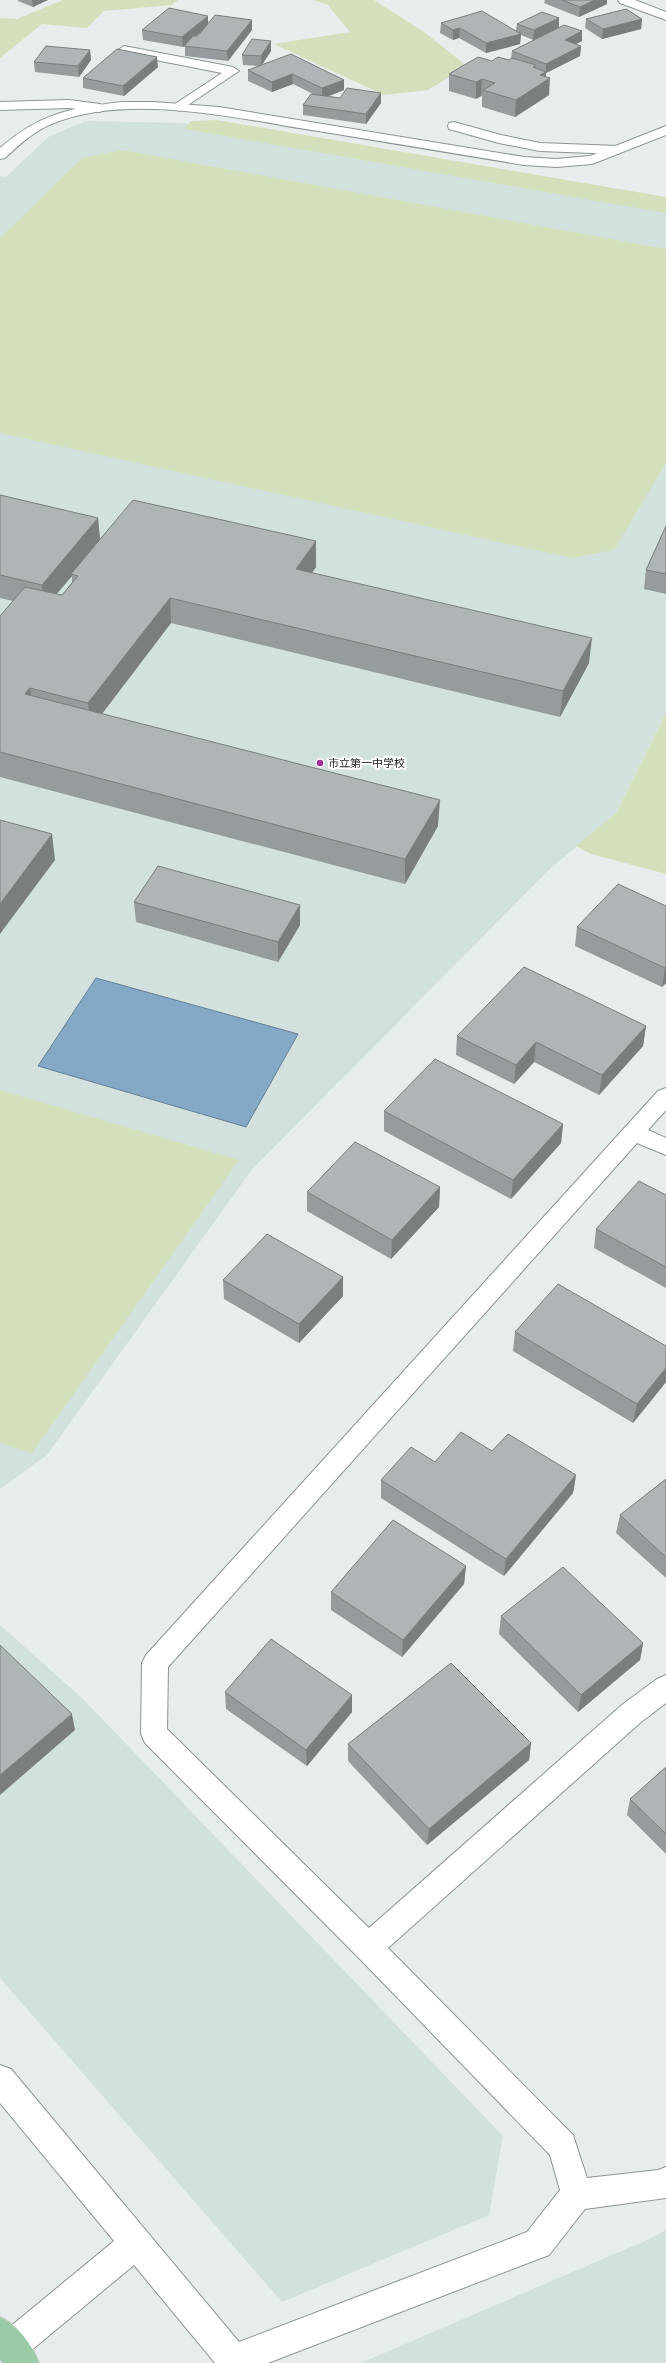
<svg xmlns="http://www.w3.org/2000/svg" width="666" height="2363" font-family="'PT Sans Narrow','Noto Sans JP',sans-serif">
<style>
.built{fill:#d2e1de}
.green{fill:#d4e0bb}
.water{fill:#83a9c7;stroke:#668196}
.lines{fill:none;stroke-linecap:round;stroke-linejoin:round}
.service-casing{stroke:#8e9493;stroke-width:2}
.minor-casing{stroke:#8e9493;stroke-width:2}
.trunk-casing{stroke:#cacaca;stroke-width:2}
.service{fill:#fff;fill-rule:evenodd}
.minor{fill:#fff;fill-rule:evenodd}
.trunk{fill:#9acba7;fill-rule:evenodd}
.wall{fill:#969b9d;fill-rule:evenodd}
.shaded-wall{fill:#7a7e7f}
.building{fill:#afb4b6;stroke:#7a7e7f}
.poi-dot{fill:#a03291;stroke:#fff;stroke-width:1.5}
.labels{text-anchor:middle;stroke-width:4;stroke-linejoin:round;paint-order:stroke}
.poi-label{font-size:11px;fill:#222424;stroke:#fff;text-anchor:start}
</style>
<rect width="100%" height="100%" fill="#e7edec"/>
<g class="built">
<path d="M 85,121 L 184,123 L 666,204 L 666,713 L 616,813 L 552,867 L 253,1168 L 47,1455 L 0,1489 L 0,176 L 6,177 L 48,137 Z"/>
<path d="M 0,1625 L 82,1698 L 503,2136 L 489,2215 L 282,2302 L 0,1978 Z"/>
<path d="M 666,2230 L 666,2363 L 361,2363 L 647,2240 Z"/>
</g>
<g class="green">
<path d="M 63,0 L 178,0 L 172,5 L 104,11 L 87,28 L 42,24 L 0,58 L 0,18 L 17,19 Z"/>
<path d="M 313,0 L 374,0 L 424,32 L 467,66 L 428,90 L 384,95 L 274,44 L 350,32 L 328,5 Z"/>
<path d="M 217,120 L 666,197 L 666,213 L 185,129 L 191,121 Z"/>
<path d="M 122,150 L 666,249 L 666,463 L 614,550 L 572,558 L 0,433 L 0,238 L 82,158 Z"/>
<path d="M 666,713 L 666,874 L 591,854 L 576,846 L 616,813 Z"/>
<path d="M 0,1090 L 239,1160 L 32,1453 L 0,1443 Z"/>
</g>
<path class="water" d="M 96,978 L 298,1034 L 246,1127 L 38,1066 Z"/>
<g class="lines">
<g class="service-casing">
<g id="service">
<path d="M 618,0 L 635,0 L 666,12 L 666,20 L 620,3 Z"/>
<path d="M 124,46 L 233,67 L 239,71 L 179,111 L 173,107 L 175,104 L 222,73 L 120,53 L 118,50 Z"/>
<path d="M 69,100 L 100,104 L 106,108 L 100,112 L 69,108 L 0,110 L 0,102 Z"/>
<path d="M 454,122 L 501,135 L 540,143 L 618,146 L 625,150 L 618,154 L 540,151 L 499,143 L 449,129 L 448,126 L 449,123 Z"/>
</g>
</g>
<g class="minor-casing">
<g id="minor">
<path d="M 122,102 L 154,102 L 219,107 L 524,157 L 556,159 L 590,156 L 666,126 L 666,135 L 592,164 L 556,167 L 524,165 C 455,153 386,142 318,131 C 239,119 131,92 54,123 C 35,130 20,144 5,158 L 0,159 L 0,148 C 40,113 70,108 122,102 Z"/>
<path d="M 666,1088 L 666,1110 L 648,1130 L 666,1138 L 666,1155 L 637,1143 L 168,1667 L 167,1729 L 369,1928 L 623,1704 L 657,1679 L 666,1675 L 666,1703 L 641,1722 L 388,1948 L 573,2135 L 587,2178 L 658,2170 L 666,2167 L 666,2198 L 585,2209 L 549,2255 L 268,2363 L 215,2363 L 134,2265 L 22,2358 L 11,2363 L 0,2358 L 0,2335 L 114,2241 L 0,2103 L 0,2065 L 11,2069 L 239,2342 L 527,2232 L 560,2190 L 550,2155 L 358,1957 L 145,1743 L 141,1734 L 142,1663 L 146,1655 L 658,1091 Z"/>
</g>
</g>
<g class="trunk-casing">
<path id="trunk" d="M 0,2317 C 18,2325 32,2345 39,2363 L 3,2363 L 0,2359 Z"/>
</g>
<use href="#service" class="service"/>
<use href="#minor" class="minor"/>
<use href="#trunk" class="trunk"/>
</g>
<g class="wall">
<path d="M 18,0 L 48,0 L 33,7 L 18,1 Z"/>
<path d="M 545,0 L 607,0 L 607,4 L 579,17 L 544,3 Z"/>
<path d="M 208,16 L 208,24 L 252,20 L 252,30 L 228,61 L 185,56 L 185,46 L 183,47 L 143,40 L 142,30 ZM 204,30 L 198,36 L 196,36 Z"/>
<path d="M 559,18 L 559,28 L 582,31 L 582,41 L 576,44 L 581,46 L 580,56 L 546,73 L 546,77 L 549,95 L 515,117 L 482,107 L 482,96 L 481,96 L 476,99 L 449,91 L 449,74 L 492,61 L 509,60 L 511,59 L 512,51 L 548,33 L 533,40 L 521,35 L 520,44 L 486,53 L 459,38 L 453,40 L 440,33 L 441,23 L 516,31 L 517,24 Z"/>
<path d="M 586,19 L 642,19 L 641,29 L 602,39 L 585,28 Z"/>
<path d="M 90,50 L 91,60 L 79,77 L 35,72 L 34,62 Z"/>
<path d="M 271,51 L 262,65 L 344,80 L 344,90 L 327,96 L 340,98 L 381,93 L 381,103 L 366,124 L 303,115 L 303,105 L 313,94 L 293,84 L 272,92 L 248,81 L 248,70 L 259,66 L 243,65 L 242,55 Z"/>
<path d="M 158,67 L 124,96 L 83,88 L 83,78 Z"/>
<path d="M 0,495 L 98,518 L 100,540 L 316,567 L 312,573 L 589,663 L 560,717 L 171,623 L 102,714 L 438,826 L 405,884 L 0,777 L 0,616 L 13,601 L 0,598 ZM 72,576 L 72,582 L 62,595 L 56,594 Z"/>
<path d="M 666,526 L 666,594 L 644,589 L 646,570 Z"/>
<path d="M 134,902 L 300,905 L 300,925 L 278,962 L 136,922 Z"/>
<path d="M 666,906 L 666,983 L 662,987 L 575,946 L 577,927 Z"/>
<path d="M 646,1026 L 643,1046 L 599,1095 L 534,1062 L 514,1084 L 456,1055 L 457,1036 Z"/>
<path d="M 384,1111 L 563,1124 L 561,1143 L 511,1199 L 384,1131 Z"/>
<path d="M 440,1187 L 439,1207 L 391,1259 L 307,1211 L 307,1192 Z"/>
<path d="M 666,1195 L 666,1288 L 594,1248 L 596,1229 Z"/>
<path d="M 223,1280 L 343,1296 L 299,1343 L 224,1299 Z"/>
<path d="M 515,1332 L 666,1346 L 666,1382 L 633,1423 L 513,1351 Z"/>
<path d="M 492,1451 L 576,1475 L 573,1493 L 504,1576 L 381,1498 L 381,1480 L 435,1462 Z"/>
<path d="M 666,1479 L 666,1578 L 616,1533 L 620,1515 Z"/>
<path d="M 466,1566 L 464,1584 L 402,1657 L 331,1610 L 331,1592 Z"/>
<path d="M 501,1616 L 643,1643 L 640,1660 L 578,1712 L 499,1634 Z"/>
<path d="M 225,1692 L 352,1695 L 352,1712 L 307,1766 L 226,1709 Z"/>
<path d="M 531,1743 L 529,1760 L 427,1845 L 348,1761 L 348,1744 Z"/>
<path d="M 666,1767 L 666,1854 L 627,1815 L 630,1799 Z"/>
</g>
<g class="shaded-wall">
<path d="M 32,0 L 48,0 L 33,7 Z"/>
<path d="M 595,0 L 607,0 L 607,4 L 579,17 L 580,7 Z"/>
<path d="M 208,16 L 208,26 L 183,47 L 182,37 Z"/>
<path d="M 559,18 L 559,28 L 533,40 L 534,30 Z"/>
<path d="M 642,19 L 641,29 L 602,39 L 603,29 Z"/>
<path d="M 252,20 L 252,30 L 228,61 L 227,51 Z"/>
<path d="M 460,28 L 459,38 L 453,40 L 453,30 Z"/>
<path d="M 582,31 L 582,41 L 564,50 L 565,40 Z"/>
<path d="M 521,34 L 520,44 L 486,53 L 486,43 Z"/>
<path d="M 271,41 L 271,51 L 261,66 L 261,56 Z"/>
<path d="M 581,46 L 580,56 L 546,73 L 546,81 L 550,78 L 549,95 L 515,117 L 516,100 L 540,75 L 546,72 L 546,64 Z"/>
<path d="M 90,50 L 91,60 L 79,77 L 78,66 Z"/>
<path d="M 157,57 L 158,67 L 124,96 L 123,86 Z"/>
<path d="M 292,74 L 293,84 L 272,92 L 272,82 Z"/>
<path d="M 482,79 L 481,96 L 476,99 L 476,82 Z"/>
<path d="M 344,80 L 344,90 L 322,99 L 322,88 Z"/>
<path d="M 381,93 L 381,103 L 366,124 L 366,114 Z"/>
<path d="M 98,518 L 100,541 L 71,574 L 72,576 L 44,609 L 42,585 Z"/>
<path d="M 316,541 L 316,567 L 296,594 L 296,569 Z"/>
<path d="M 170,598 L 171,623 L 91,728 L 88,703 Z"/>
<path d="M 592,638 L 589,663 L 560,717 L 563,691 Z"/>
<path d="M 30,688 L 33,713 L 25,694 Z"/>
<path d="M 440,800 L 438,826 L 405,884 L 405,859 Z"/>
<path d="M 52,834 L 55,860 L 0,934 L 0,904 Z"/>
<path d="M 300,905 L 300,925 L 278,962 L 278,942 Z"/>
<path d="M 666,967 L 666,983 L 662,987 L 665,968 Z"/>
<path d="M 646,1026 L 643,1046 L 599,1095 L 602,1075 Z"/>
<path d="M 536,1042 L 534,1062 L 514,1084 L 516,1065 Z"/>
<path d="M 563,1124 L 561,1143 L 511,1199 L 513,1180 Z"/>
<path d="M 440,1187 L 439,1207 L 391,1259 L 392,1240 Z"/>
<path d="M 343,1277 L 343,1296 L 299,1343 L 299,1324 Z"/>
<path d="M 666,1368 L 666,1382 L 633,1423 L 637,1404 Z"/>
<path d="M 576,1475 L 573,1493 L 504,1576 L 506,1559 Z"/>
<path d="M 466,1566 L 464,1584 L 402,1657 L 403,1640 Z"/>
<path d="M 643,1643 L 640,1660 L 578,1712 L 581,1695 Z"/>
<path d="M 352,1695 L 352,1712 L 307,1766 L 306,1750 Z"/>
<path d="M 72,1714 L 75,1730 L 0,1795 L 0,1775 Z"/>
<path d="M 531,1743 L 529,1760 L 427,1845 L 429,1829 Z"/>
</g>
<g class="building">
<path d="M 562,0 L 595,0 L 580,7 Z"/>
<path d="M 169,8 L 208,16 L 182,37 L 142,30 Z"/>
<path d="M 626,9 L 642,19 L 603,29 L 586,19 Z"/>
<path d="M 482,11 L 521,34 L 486,43 L 460,28 L 453,30 L 441,23 Z"/>
<path d="M 542,12 L 559,18 L 534,30 L 517,24 Z"/>
<path d="M 215,15 L 252,20 L 227,51 L 184,46 L 193,36 L 198,36 Z"/>
<path d="M 564,25 L 582,31 L 565,40 L 581,46 L 546,64 L 512,51 Z"/>
<path d="M 252,39 L 271,41 L 261,56 L 242,55 Z"/>
<path d="M 46,46 L 90,50 L 78,66 L 34,62 Z"/>
<path d="M 117,49 L 157,57 L 123,86 L 83,78 Z"/>
<path d="M 291,54 L 344,80 L 322,88 L 292,74 L 272,82 L 248,70 Z"/>
<path d="M 478,57 L 492,61 L 498,57 L 509,60 L 512,58 L 536,65 L 533,67 L 546,72 L 540,75 L 550,78 L 516,100 L 483,90 L 495,83 L 482,79 L 476,82 L 449,74 Z"/>
<path d="M 347,88 L 381,93 L 366,114 L 303,105 L 311,94 L 340,98 Z"/>
<path d="M 0,495 L 98,518 L 42,585 L 0,575 Z"/>
<path d="M 133,500 L 316,541 L 296,569 L 592,638 L 563,691 L 170,598 L 88,703 L 30,688 L 25,694 L 440,800 L 405,859 L 0,752 L 0,616 L 25,587 L 62,595 L 78,576 L 71,574 Z"/>
<path d="M 666,526 L 666,574 L 646,570 Z"/>
<path d="M 0,820 L 52,834 L 0,904 Z"/>
<path d="M 158,866 L 300,905 L 278,942 L 134,902 Z"/>
<path d="M 618,884 L 666,906 L 666,967 L 665,968 L 577,927 Z"/>
<path d="M 524,967 L 646,1026 L 602,1075 L 536,1042 L 516,1065 L 457,1036 Z"/>
<path d="M 435,1059 L 563,1124 L 513,1180 L 384,1111 Z"/>
<path d="M 355,1142 L 440,1187 L 392,1240 L 307,1192 Z"/>
<path d="M 639,1181 L 666,1195 L 666,1267 L 596,1229 Z"/>
<path d="M 267,1234 L 343,1277 L 299,1324 L 223,1280 Z"/>
<path d="M 558,1284 L 666,1346 L 666,1368 L 637,1404 L 515,1332 Z"/>
<path d="M 461,1432 L 492,1451 L 508,1434 L 576,1475 L 506,1559 L 381,1480 L 411,1447 L 435,1462 Z"/>
<path d="M 666,1479 L 666,1557 L 620,1515 Z"/>
<path d="M 393,1520 L 466,1566 L 403,1640 L 331,1592 Z"/>
<path d="M 563,1567 L 643,1643 L 581,1695 L 501,1616 Z"/>
<path d="M 271,1639 L 352,1695 L 306,1750 L 225,1692 Z"/>
<path d="M 0,1645 L 72,1714 L 0,1775 Z"/>
<path d="M 451,1663 L 531,1743 L 429,1829 L 348,1744 Z"/>
<path d="M 666,1767 L 666,1834 L 630,1799 Z"/>
</g>
<circle class="poi-dot" cx="320" cy="763" r="4"/>
<g class="labels">
<g class="poi-label">
<text x="328" y="767">市立第一中学校</text>
</g>
</g>
</svg>
